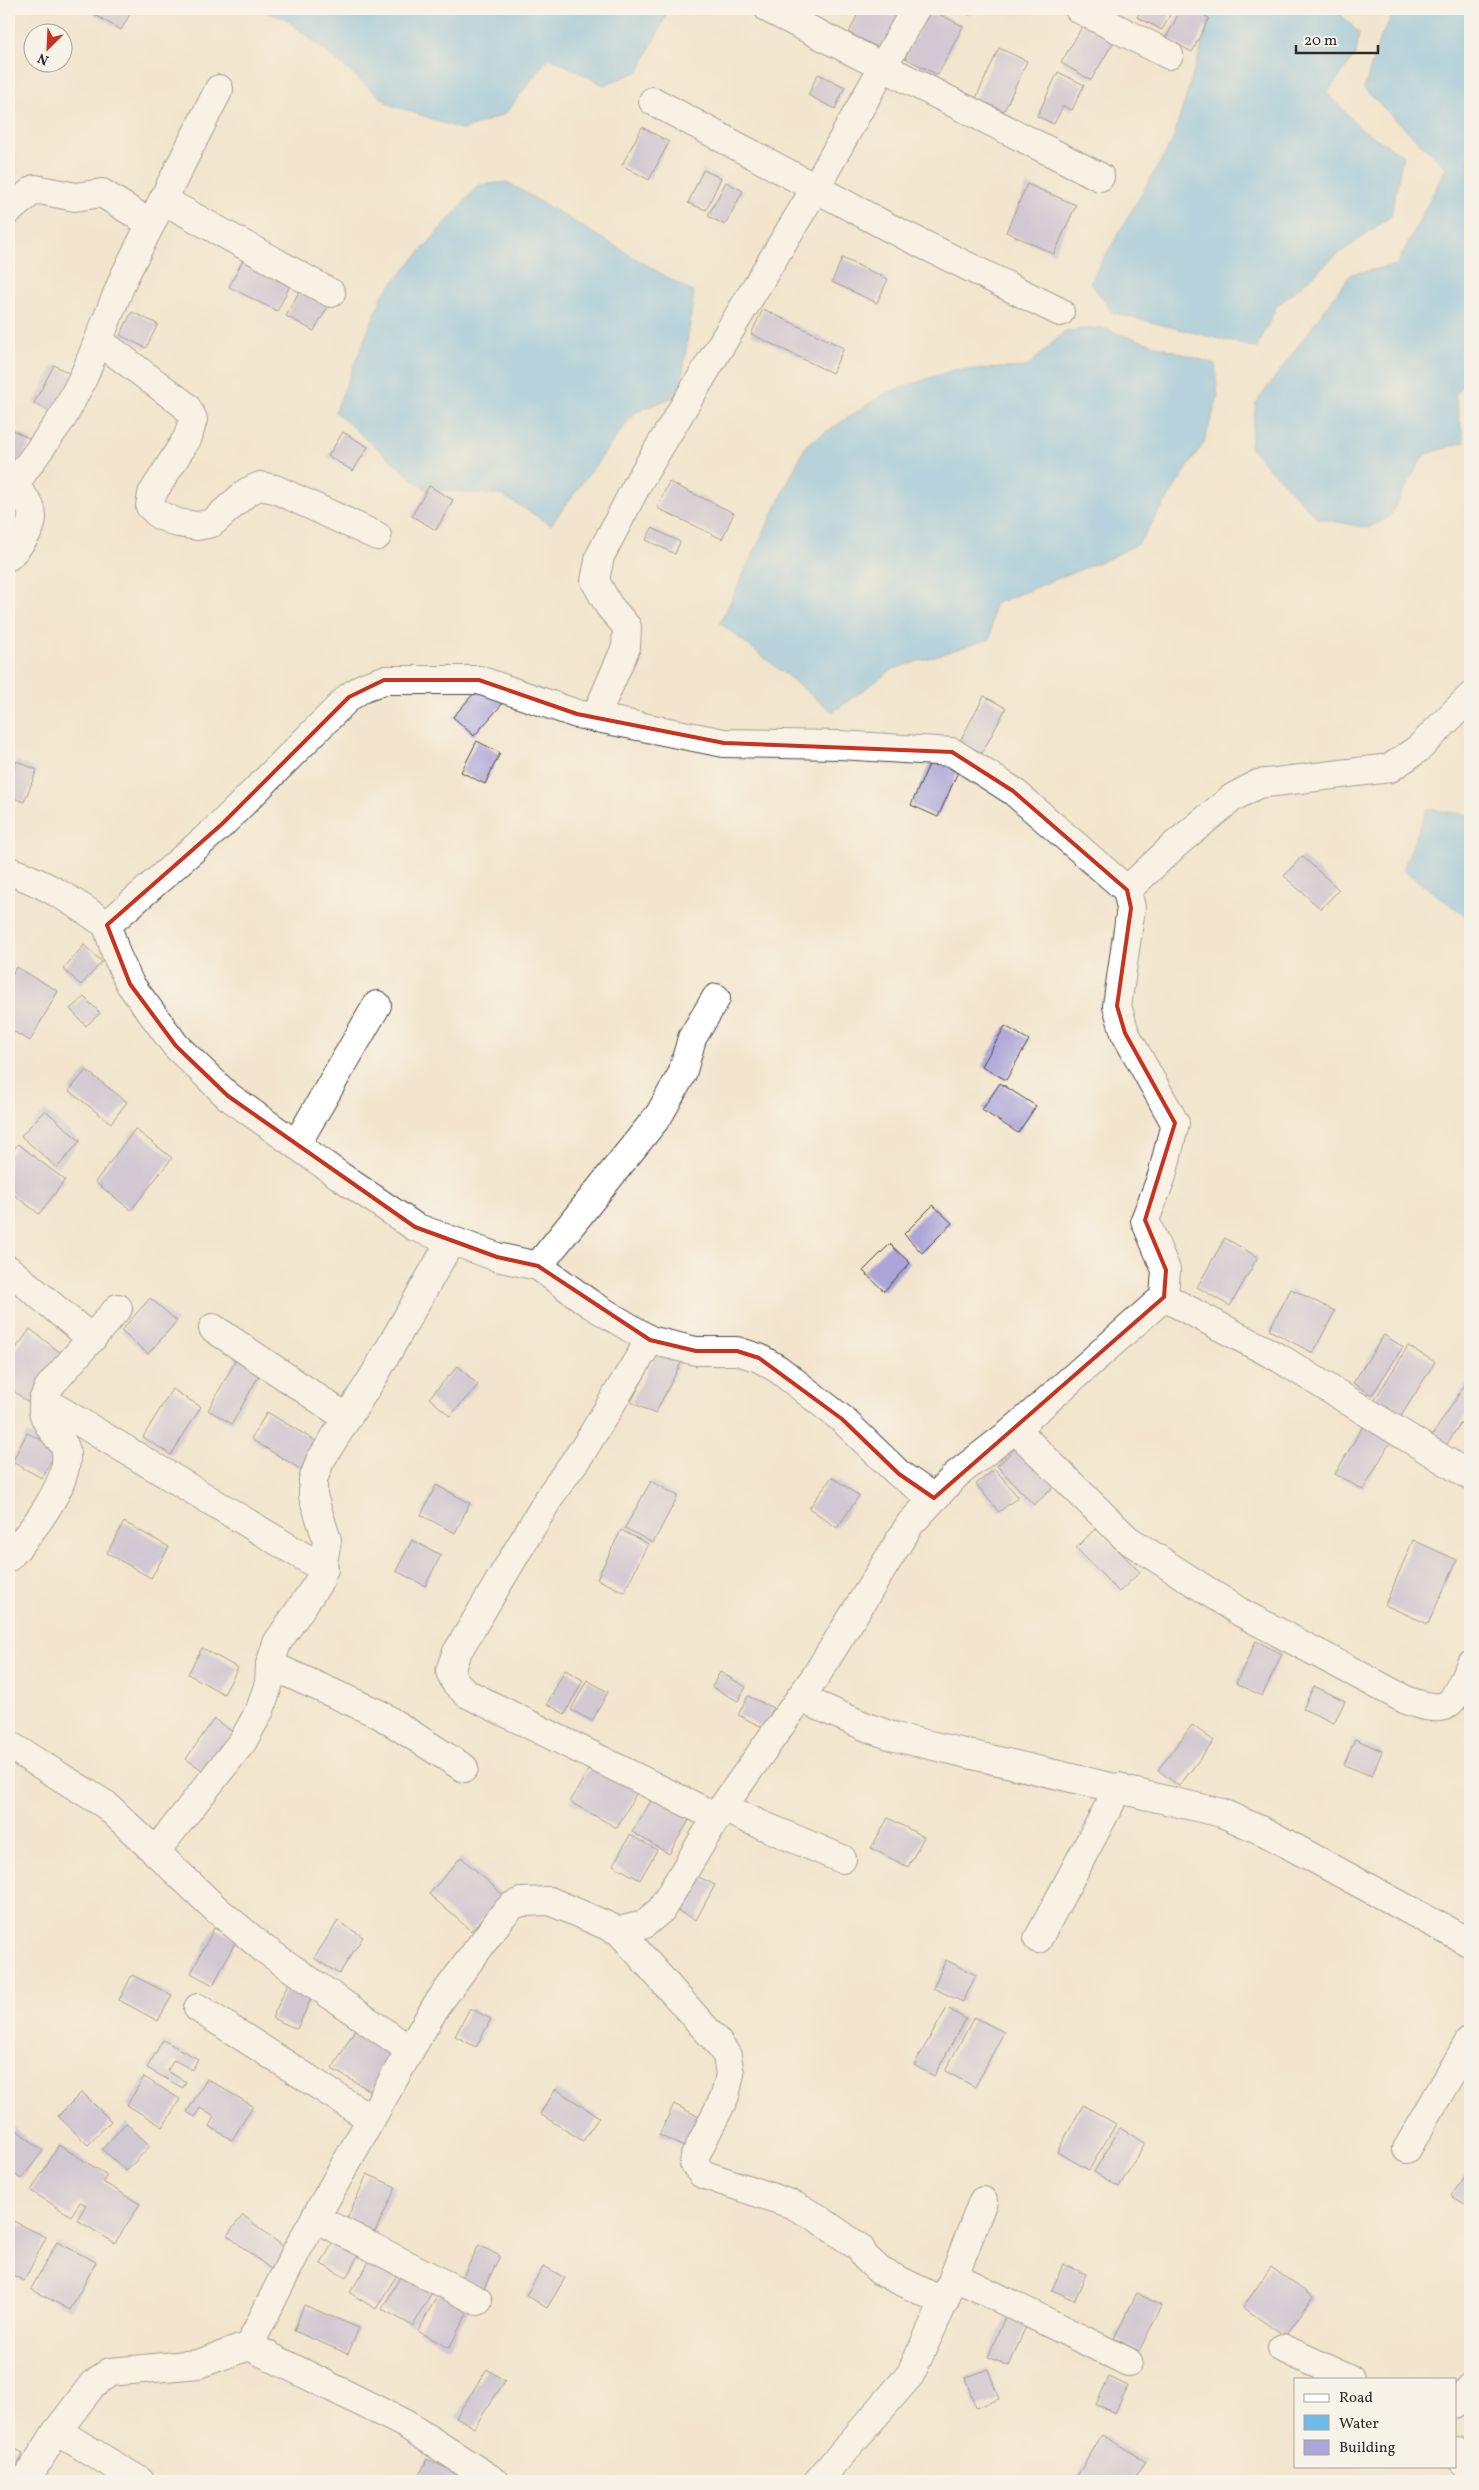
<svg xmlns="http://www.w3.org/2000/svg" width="1479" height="2490" font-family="Vollkorn,serif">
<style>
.water{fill:#6fbbe8;stroke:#4d738a}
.building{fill:#aca5d9}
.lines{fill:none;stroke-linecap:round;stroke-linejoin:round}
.minor-casing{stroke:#494743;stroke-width:30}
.minor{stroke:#fff;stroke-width:28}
.marked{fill:none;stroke:#c8321e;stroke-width:4;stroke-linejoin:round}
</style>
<rect width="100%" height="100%" fill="#f7f3e8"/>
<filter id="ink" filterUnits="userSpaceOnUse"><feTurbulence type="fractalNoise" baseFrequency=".02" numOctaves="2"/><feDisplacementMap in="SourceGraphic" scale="10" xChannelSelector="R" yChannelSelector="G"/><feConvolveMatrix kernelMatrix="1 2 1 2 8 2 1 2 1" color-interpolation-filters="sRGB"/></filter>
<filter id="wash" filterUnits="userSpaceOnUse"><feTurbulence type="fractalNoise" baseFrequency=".0096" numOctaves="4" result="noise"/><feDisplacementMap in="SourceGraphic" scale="20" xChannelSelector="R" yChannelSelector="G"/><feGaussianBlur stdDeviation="1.12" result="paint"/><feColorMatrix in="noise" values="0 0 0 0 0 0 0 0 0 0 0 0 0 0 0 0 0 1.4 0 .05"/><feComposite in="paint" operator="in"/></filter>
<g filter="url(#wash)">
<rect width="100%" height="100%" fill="#f3e5cd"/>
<g class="water">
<path d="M 253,9 L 669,9 L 639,71 L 604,85 L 549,57 L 505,114 L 463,130 L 389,104 L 285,18 Z"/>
<path d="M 1209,9 L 1336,9 L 1359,33 L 1356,54 L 1327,93 L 1361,129 L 1403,155 L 1391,216 L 1333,258 L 1276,307 L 1257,348 L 1113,313 L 1090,282 L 1172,142 L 1206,32 Z"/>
<path d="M 1396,9 L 1470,9 L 1470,374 L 1455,395 L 1464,442 L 1424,455 L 1389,517 L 1368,528 L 1317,518 L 1250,448 L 1256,403 L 1351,274 L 1397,265 L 1446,168 L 1364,89 L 1379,40 Z"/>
<path d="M 507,182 L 694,293 L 680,394 L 634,413 L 551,525 L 502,495 L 425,489 L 335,412 L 383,294 L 479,185 Z"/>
<path d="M 1101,328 L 1215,364 L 1218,397 L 1204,442 L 1139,543 L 1112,557 L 994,604 L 990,639 L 893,669 L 833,712 L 720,623 L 806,445 L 886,393 L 953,370 L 1027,367 L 1065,331 Z"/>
<path d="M 1427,809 L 1470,815 L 1470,919 L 1403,870 Z"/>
</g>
<g id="blocks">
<g class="building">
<path d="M 85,9 L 133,9 L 121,30 Z"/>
<path d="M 860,9 L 911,9 L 890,53 L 849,33 Z"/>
<path d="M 929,9 L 963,26 L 938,75 L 905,58 Z"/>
<path d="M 957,9 L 973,9 L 969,15 Z"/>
<path d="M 1141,9 L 1173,9 L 1162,30 L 1137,17 Z"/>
<path d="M 1181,9 L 1191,9 L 1209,18 L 1192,52 L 1166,38 Z"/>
<path d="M 1086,20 L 1116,38 L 1091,80 L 1061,63 Z"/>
<path d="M 999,48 L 1027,61 L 1004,111 L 976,98 Z"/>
<path d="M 40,62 L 54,62 L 49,69 Z"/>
<path d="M 1058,72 L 1084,85 L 1072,110 L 1063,106 L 1054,124 L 1037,116 Z"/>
<path d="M 818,74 L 845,87 L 835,109 L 808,95 Z"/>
<path d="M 642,127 L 669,142 L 649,180 L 622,165 Z"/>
<path d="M 703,170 L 721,178 L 706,210 L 688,203 Z"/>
<path d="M 726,182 L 743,191 L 725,225 L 708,216 Z"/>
<path d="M 1027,184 L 1076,205 L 1054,254 L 1006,232 Z"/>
<path d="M 245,256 L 293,280 L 277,311 L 229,287 Z"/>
<path d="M 842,258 L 888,279 L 877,303 L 832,282 Z"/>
<path d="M 301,288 L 330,303 L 314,331 L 286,316 Z"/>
<path d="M 763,309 L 844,348 L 832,373 L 751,334 Z"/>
<path d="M 132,312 L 158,324 L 146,348 L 120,335 Z"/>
<path d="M 54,365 L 76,377 L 57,415 L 34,403 Z"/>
<path d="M 9,428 L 32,440 L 18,464 L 9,459 Z"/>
<path d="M 343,432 L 368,447 L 353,471 L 328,456 Z"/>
<path d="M 669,482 L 734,513 L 722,539 L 657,508 Z"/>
<path d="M 429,486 L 453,500 L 436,530 L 412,516 Z"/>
<path d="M 652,528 L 680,542 L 675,554 L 646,540 Z"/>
<path d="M 483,683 L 504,702 L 474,736 L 453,717 Z"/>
<path d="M 984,696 L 1006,708 L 982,753 L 960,741 Z"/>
<path d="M 477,741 L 500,753 L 485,784 L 461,772 Z"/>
<path d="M 934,753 L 961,765 L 938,817 L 911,805 Z"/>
<path d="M 17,761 L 37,770 L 24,802 L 9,796 L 9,781 Z"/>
<path d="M 1302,856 L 1339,890 L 1321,909 L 1284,876 Z"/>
<path d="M 84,945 L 102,962 L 81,985 L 63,969 Z"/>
<path d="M 16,967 L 58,991 L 30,1041 L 9,1029 L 9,980 Z"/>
<path d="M 84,997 L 100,1013 L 86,1026 L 70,1009 Z"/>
<path d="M 1005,1026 L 1029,1040 L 1006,1080 L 982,1066 Z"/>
<path d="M 86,1070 L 127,1102 L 111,1123 L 69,1091 Z"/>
<path d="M 1000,1083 L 1036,1106 L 1018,1133 L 982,1110 Z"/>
<path d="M 45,1110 L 80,1141 L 57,1168 L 21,1136 Z"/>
<path d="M 135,1129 L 172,1158 L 131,1210 L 95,1182 Z"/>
<path d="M 18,1144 L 65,1180 L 39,1214 L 9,1191 L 9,1156 Z"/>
<path d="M 933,1205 L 952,1223 L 922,1253 L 904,1234 Z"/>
<path d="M 1225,1238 L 1258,1257 L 1230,1306 L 1197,1287 Z"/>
<path d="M 890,1244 L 910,1263 L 884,1291 L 863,1271 Z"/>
<path d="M 1291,1289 L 1335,1311 L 1313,1353 L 1269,1330 Z"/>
<path d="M 150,1298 L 177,1321 L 148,1354 L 121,1331 Z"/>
<path d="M 30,1329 L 65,1356 L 29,1403 L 9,1387 L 9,1358 Z"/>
<path d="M 1384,1335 L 1403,1347 L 1372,1395 L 1353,1383 Z"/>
<path d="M 1408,1346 L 1435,1362 L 1398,1421 L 1372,1404 Z"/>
<path d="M 659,1349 L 682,1361 L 655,1414 L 631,1402 Z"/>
<path d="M 238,1356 L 262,1370 L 232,1424 L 208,1410 Z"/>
<path d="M 458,1366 L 478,1385 L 450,1416 L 429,1398 Z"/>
<path d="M 1466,1383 L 1470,1386 L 1470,1409 L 1445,1447 L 1431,1437 Z"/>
<path d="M 172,1389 L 201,1407 L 171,1455 L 143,1437 Z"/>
<path d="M 267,1412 L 319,1443 L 302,1470 L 251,1439 Z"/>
<path d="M 1366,1421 L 1393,1437 L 1363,1490 L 1335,1474 Z"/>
<path d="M 27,1433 L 58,1448 L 42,1478 L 12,1462 Z"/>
<path d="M 1020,1444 L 1058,1483 L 1034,1505 L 997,1466 Z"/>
<path d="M 995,1469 L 1018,1497 L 999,1512 L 976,1484 Z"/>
<path d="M 832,1477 L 859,1496 L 837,1528 L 809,1508 Z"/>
<path d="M 651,1481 L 678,1496 L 653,1543 L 625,1528 Z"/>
<path d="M 436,1485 L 470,1503 L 455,1533 L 421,1515 Z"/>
<path d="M 124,1522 L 169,1547 L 151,1578 L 107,1553 Z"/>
<path d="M 1096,1528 L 1140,1572 L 1119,1592 L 1076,1548 Z"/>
<path d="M 621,1530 L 648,1544 L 624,1592 L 597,1579 Z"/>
<path d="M 412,1540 L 441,1555 L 425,1586 L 396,1571 Z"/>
<path d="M 1413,1540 L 1457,1560 L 1428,1624 L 1385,1605 Z"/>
<path d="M 1256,1641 L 1282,1654 L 1262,1696 L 1236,1683 Z"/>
<path d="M 202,1648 L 238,1668 L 224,1694 L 188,1674 Z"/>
<path d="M 565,1670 L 583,1680 L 565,1714 L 547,1704 Z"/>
<path d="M 720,1672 L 746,1687 L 738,1701 L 712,1687 Z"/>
<path d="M 587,1680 L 608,1692 L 592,1721 L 571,1710 Z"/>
<path d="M 1314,1686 L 1345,1701 L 1334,1723 L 1303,1709 Z"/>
<path d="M 748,1696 L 773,1708 L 764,1728 L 738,1715 Z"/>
<path d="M 214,1719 L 236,1734 L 208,1774 L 186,1759 Z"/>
<path d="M 1192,1725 L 1214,1741 L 1179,1786 L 1158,1770 Z"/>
<path d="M 1355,1739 L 1382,1751 L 1372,1776 L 1344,1765 Z"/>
<path d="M 594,1760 L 641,1785 L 617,1828 L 570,1802 Z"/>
<path d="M 657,1791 L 694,1812 L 669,1854 L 632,1832 Z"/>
<path d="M 888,1818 L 924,1837 L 908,1867 L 871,1848 Z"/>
<path d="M 630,1835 L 657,1850 L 640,1880 L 613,1865 Z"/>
<path d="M 461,1857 L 503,1895 L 471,1931 L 429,1894 Z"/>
<path d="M 695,1875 L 715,1885 L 696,1920 L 676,1910 Z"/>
<path d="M 338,1921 L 363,1937 L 339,1974 L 314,1958 Z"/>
<path d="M 214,1928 L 237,1939 L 213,1985 L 191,1973 Z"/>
<path d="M 946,1960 L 976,1975 L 963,2002 L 933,1988 Z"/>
<path d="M 132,1975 L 172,1995 L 158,2021 L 119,2000 Z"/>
<path d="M 290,1980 L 314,1992 L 297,2029 L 272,2018 Z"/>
<path d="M 470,2008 L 491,2019 L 476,2047 L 455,2036 Z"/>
<path d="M 947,2008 L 966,2019 L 934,2076 L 914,2065 Z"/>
<path d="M 974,2017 L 1004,2032 L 975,2087 L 945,2071 Z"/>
<path d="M 357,2026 L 396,2047 L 371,2091 L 332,2069 Z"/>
<path d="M 163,2040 L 198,2059 L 192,2070 L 174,2060 L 167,2071 L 186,2082 L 183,2088 L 147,2068 Z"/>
<path d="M 144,2077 L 180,2099 L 163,2127 L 127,2105 Z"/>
<path d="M 207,2079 L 253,2106 L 232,2140 L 209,2126 L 214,2117 L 200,2108 L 195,2117 L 187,2112 Z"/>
<path d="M 556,2089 L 599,2117 L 583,2141 L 540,2114 Z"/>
<path d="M 82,2092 L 111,2121 L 88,2145 L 58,2116 Z"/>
<path d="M 674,2104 L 707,2121 L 692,2151 L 659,2135 Z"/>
<path d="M 1083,2105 L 1116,2124 L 1089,2170 L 1057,2152 Z"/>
<path d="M 126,2123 L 150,2146 L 126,2171 L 102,2149 Z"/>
<path d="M 9,2124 L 43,2151 L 21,2179 L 9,2170 Z"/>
<path d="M 1120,2128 L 1145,2143 L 1119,2187 L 1094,2172 Z"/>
<path d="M 59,2145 L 107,2175 L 103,2182 L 140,2204 L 115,2243 L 77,2220 L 86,2205 L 80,2202 L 71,2216 L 31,2191 Z"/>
<path d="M 1470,2168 L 1470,2207 L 1451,2196 Z"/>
<path d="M 367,2174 L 396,2187 L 375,2232 L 347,2219 Z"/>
<path d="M 243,2215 L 289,2251 L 273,2271 L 227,2235 Z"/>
<path d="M 13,2221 L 46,2237 L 24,2281 L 9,2273 L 9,2229 Z"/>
<path d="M 336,2237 L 361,2250 L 346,2278 L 321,2264 Z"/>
<path d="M 57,2242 L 96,2262 L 70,2310 L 31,2289 Z"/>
<path d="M 479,2245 L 500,2256 L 484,2288 L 462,2278 Z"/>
<path d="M 373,2255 L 399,2271 L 376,2309 L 350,2293 Z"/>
<path d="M 1063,2264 L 1086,2274 L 1075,2300 L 1052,2290 Z"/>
<path d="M 544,2266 L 565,2278 L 547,2308 L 526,2295 Z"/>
<path d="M 1271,2267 L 1313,2297 L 1285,2337 L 1243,2307 Z"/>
<path d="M 404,2270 L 435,2287 L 413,2326 L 382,2309 Z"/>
<path d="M 442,2287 L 472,2304 L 449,2348 L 418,2331 Z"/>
<path d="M 1137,2293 L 1162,2306 L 1139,2351 L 1114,2338 Z"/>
<path d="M 304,2305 L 359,2328 L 348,2354 L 294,2331 Z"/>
<path d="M 1008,2310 L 1029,2319 L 1009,2366 L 988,2357 Z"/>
<path d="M 487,2369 L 505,2381 L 474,2428 L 456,2417 Z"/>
<path d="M 988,2369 L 999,2399 L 976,2408 L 965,2378 Z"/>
<path d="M 1109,2377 L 1128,2386 L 1115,2413 L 1096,2404 Z"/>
<path d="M 1102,2435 L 1146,2461 L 1133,2481 L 1074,2481 Z"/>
<path d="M 9,2446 L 23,2453 L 11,2481 L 9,2481 Z"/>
<path d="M 427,2459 L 459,2474 L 456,2481 L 417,2481 Z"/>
</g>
</g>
</g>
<g filter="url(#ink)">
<use href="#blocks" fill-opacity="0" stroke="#494743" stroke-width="1"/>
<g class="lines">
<g class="minor-casing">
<g id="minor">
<path d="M 769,9 L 1100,177"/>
<path d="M 1079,9 L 1169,55"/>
<path d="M 653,101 L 886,226 L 1060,312"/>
<path d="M 163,200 L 331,293"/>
<path d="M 9,210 L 35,189 L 75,197 L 102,193 L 151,224"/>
<path d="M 99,341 L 186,406 L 193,419 L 188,437 L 152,494 L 150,506 L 159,515 L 178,523 L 197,526 L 212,523 L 247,492 L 260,486 L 275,489 L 377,536"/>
<path d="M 9,556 C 20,543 38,526 30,507 C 27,500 20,493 16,488 L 21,475 L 63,417 L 84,376 L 124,277 L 219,89"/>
<path d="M 595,718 L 626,647 L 627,627 L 609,606 L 595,581 L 600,556 L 639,481 L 815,189 L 915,9"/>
<path d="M 9,871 C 45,883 76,903 107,925 L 222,824 L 349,697 L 364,687 L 384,680 L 479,680 L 577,714 L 724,743 L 840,745 L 952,752 L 1013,791 L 1127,890 L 1131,908 L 1117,1006 L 1125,1033 L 1175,1123 L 1162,1176 L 1145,1220 L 1166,1270 L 1164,1297 L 1281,1359 L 1470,1476"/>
<path d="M 1127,890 L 1176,844 L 1232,798 L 1258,784 L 1390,768 L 1418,749 L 1470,697"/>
<path d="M 107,925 L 116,954 L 130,984 L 176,1046 L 228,1096 L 340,1176 L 415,1227 L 497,1257 L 538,1266 L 589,1303 L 650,1340 L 696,1351 L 737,1351 L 759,1358 L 778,1369 L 842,1419 L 899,1474 L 934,1498"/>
<path d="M 296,1145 L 377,1005"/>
<path d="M 538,1266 L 659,1115 L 682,1074 L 692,1038 L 716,998"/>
<path d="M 9,1270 L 92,1339"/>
<path d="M 213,1328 L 347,1418"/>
<path d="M 650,1340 L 583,1450 L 552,1493 L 456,1654 L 450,1671 L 455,1682 L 466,1693 L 716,1817"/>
<path d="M 43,1400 L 324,1569"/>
<path d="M 1015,1429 L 1127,1539 L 1240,1612 L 1408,1701 C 1453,1716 1451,1704 1470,1666"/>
<path d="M 9,1557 C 29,1535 74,1480 65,1448 C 64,1443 59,1439 56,1435 C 42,1416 38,1409 49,1387 L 118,1308"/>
<path d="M 270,1665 L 379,1714 L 464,1768"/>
<path d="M 800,1698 L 869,1728 L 895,1737 L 1222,1813 L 1267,1833 L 1470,1943"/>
<path d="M 9,1745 L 106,1805 L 216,1909 L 264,1949 L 410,2050"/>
<path d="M 722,1808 L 842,1859"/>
<path d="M 156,1851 L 243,1741 L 260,1710 L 269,1683 L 270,1665 L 277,1643 L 320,1580 L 327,1540 L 313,1496 L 313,1480 L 320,1461 L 375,1374 L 451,1241"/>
<path d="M 619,1931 L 719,2044 L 727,2056 L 730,2074 L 725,2096 L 695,2156 L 694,2163 L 702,2174 L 791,2204 L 816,2217 L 860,2248 L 865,2257 L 880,2271 L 944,2302"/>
<path d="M 1038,1939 L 1119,1787"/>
<path d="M 198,2008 L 371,2119"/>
<path d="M 1407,2149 L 1470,2040"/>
<path d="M 315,2218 L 478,2301"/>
<path d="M 954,2276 L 1128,2362"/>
<path d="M 249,2346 L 297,2250 L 410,2050 L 436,2006 L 503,1915 L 512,1906 L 521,1902 L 550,1901 L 619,1931 L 643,1925 L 661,1910 L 722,1808 L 817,1674 L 910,1524 L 957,1474 L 1015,1429 L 1164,1297"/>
<path d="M 1282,2348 L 1350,2379"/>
<path d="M 1455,2405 L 1470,2389"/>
<path d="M 57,2431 L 140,2481"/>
<path d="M 1455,2452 L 1470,2467"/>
<path d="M 25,2481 L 57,2431 L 93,2384 L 110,2372 L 198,2364 L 249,2346 L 405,2424 L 494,2481"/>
<path d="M 818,2481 L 910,2375 L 944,2302 L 983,2201"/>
</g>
</g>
<use href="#minor" class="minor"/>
</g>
</g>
<path d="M0 0H1479V2490H0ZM 384,680 L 479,680 L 577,714 L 724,743 L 952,752 L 1013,791 L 1127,890 L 1131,908 L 1117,1006 L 1125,1033 L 1175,1123 L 1145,1220 L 1166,1270 L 1164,1297 L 934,1498 L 899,1474 L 842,1419 L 759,1358 L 737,1351 L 696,1351 L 650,1340 L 538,1266 L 497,1257 L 415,1227 L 228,1096 L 176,1046 L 130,984 L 107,925 L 222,824 L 349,697 Z" fill="#f3e5cd" fill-opacity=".55" fill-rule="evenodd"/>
<path class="marked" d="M 384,680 L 479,680 L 577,714 L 724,743 L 952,752 L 1013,791 L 1127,890 L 1131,908 L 1117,1006 L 1125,1033 L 1175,1123 L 1145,1220 L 1166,1270 L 1164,1297 L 934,1498 L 899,1474 L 842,1419 L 759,1358 L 737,1351 L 696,1351 L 650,1340 L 538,1266 L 497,1257 L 415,1227 L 228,1096 L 176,1046 L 130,984 L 107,925 L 222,824 L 349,697 Z"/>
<rect width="1479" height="2490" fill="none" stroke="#f7f3e8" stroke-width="30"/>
<rect x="1294" y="2378" width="162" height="90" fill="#f7f3e8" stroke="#a5a39c"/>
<rect x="1304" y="2394" width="25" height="8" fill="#ffffff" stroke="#a5a39c"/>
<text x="1339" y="2402" font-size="15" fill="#2b2b2b">Road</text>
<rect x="1304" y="2415" width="25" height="15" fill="#6fbbe8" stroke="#a5a39c"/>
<text x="1339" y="2428" font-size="15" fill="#2b2b2b">Water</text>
<rect x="1304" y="2440" width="25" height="15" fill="#aca5d9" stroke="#a5a39c"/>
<text x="1339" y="2452" font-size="15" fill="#2b2b2b">Building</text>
<g transform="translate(48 48) rotate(204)"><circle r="24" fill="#f7f3e8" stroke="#a5a39c"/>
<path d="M0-4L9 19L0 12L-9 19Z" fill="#c8321e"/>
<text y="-8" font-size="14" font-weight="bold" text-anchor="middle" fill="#2b2b2b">N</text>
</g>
<path d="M1296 45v8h82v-8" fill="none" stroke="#2b2b2b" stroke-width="2.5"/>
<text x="1304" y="45" font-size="15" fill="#2b2b2b" stroke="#f7f3e8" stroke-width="4" paint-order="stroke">20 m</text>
</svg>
